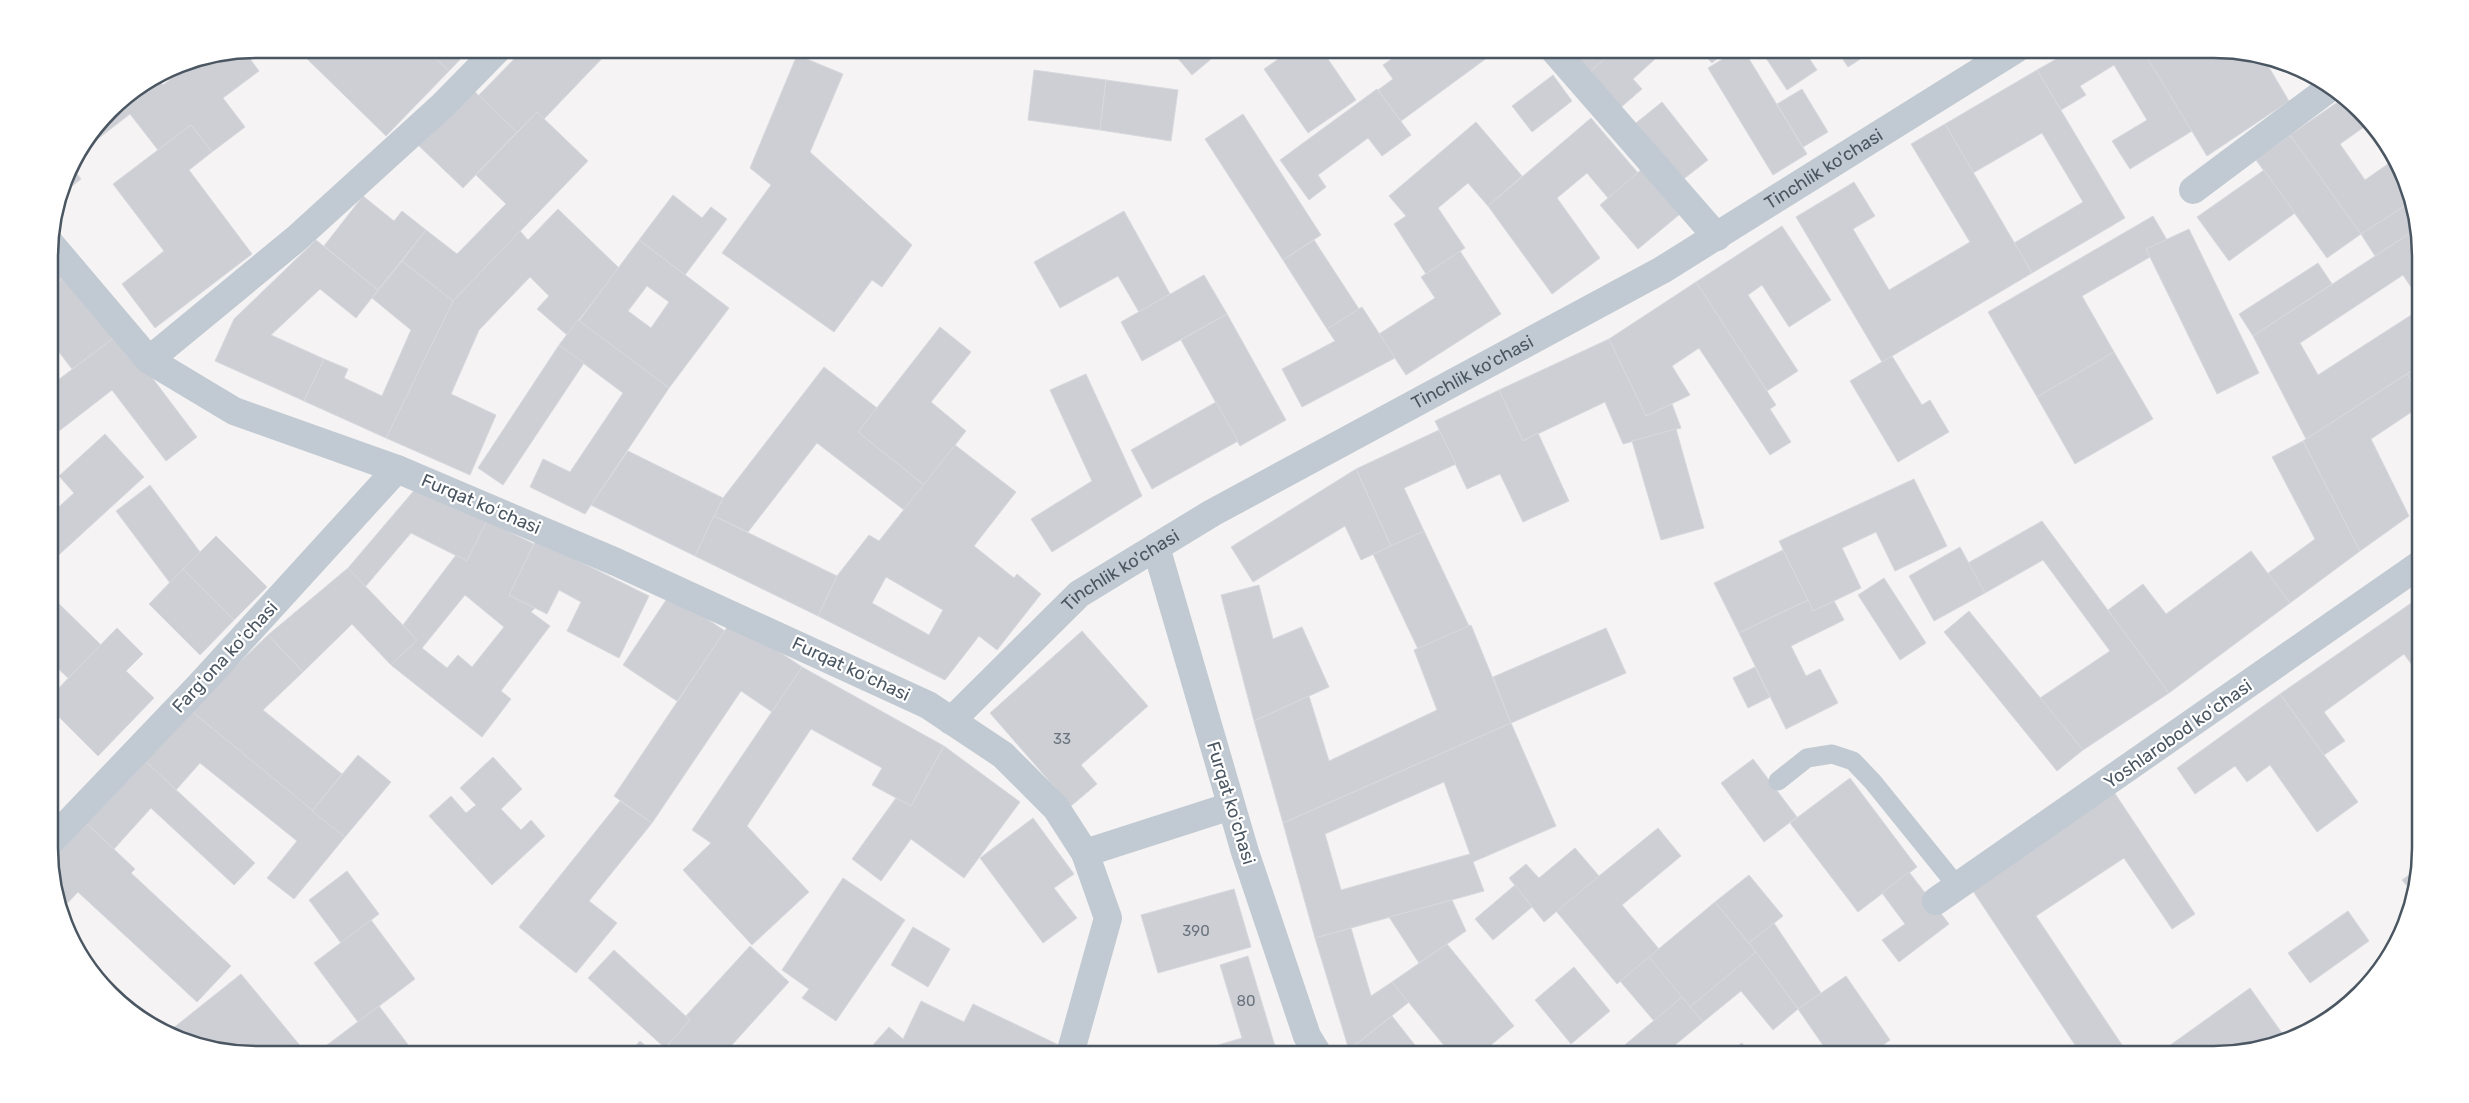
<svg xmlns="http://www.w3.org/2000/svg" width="2469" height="1103" font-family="Rubik,sans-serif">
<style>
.building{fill:#cdcfd5;stroke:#d7d9de;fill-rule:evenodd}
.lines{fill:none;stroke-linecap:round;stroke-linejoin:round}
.lane{stroke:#c1cad2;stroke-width:19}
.street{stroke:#c1cad2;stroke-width:28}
.labels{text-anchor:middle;stroke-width:4.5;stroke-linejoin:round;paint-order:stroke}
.number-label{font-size:15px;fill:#6b747e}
.street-label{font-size:18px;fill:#4a5661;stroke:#fff}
.rim{fill:none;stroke:#4a5661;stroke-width:2.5}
</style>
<rect width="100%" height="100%" fill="#f5f3f3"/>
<g class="building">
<path d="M 297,49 L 352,49 L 360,57 L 368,49 L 426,49 L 449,71 L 386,136 Z"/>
<path d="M 426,49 L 470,49 L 449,71 Z"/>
<path d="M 524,49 L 611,49 L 544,119 L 537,112 L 517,132 L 478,96 Z"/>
<path d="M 1170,49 L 1223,49 L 1192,75 Z"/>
<path d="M 1293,49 L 1321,49 L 1356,100 L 1308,133 L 1264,69 Z"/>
<path d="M 1406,49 L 1499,49 L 1401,121 L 1378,90 L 1393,79 L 1383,65 Z"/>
<path d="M 1564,49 L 1612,49 L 1613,51 L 1588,74 Z"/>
<path d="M 1615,49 L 1666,49 L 1633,79 L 1642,89 L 1619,109 L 1588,74 Z"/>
<path d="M 1699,49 L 1728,49 L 1712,63 Z"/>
<path d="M 1739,49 L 1743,49 L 1807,154 L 1773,175 L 1708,68 Z"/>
<path d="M 1760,49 L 1803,49 L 1817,70 L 1787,90 Z"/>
<path d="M 1836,49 L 1876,49 L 1848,67 Z"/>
<path d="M 2074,49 L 2142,49 L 2192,131 L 2130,169 L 2112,141 L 2147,120 L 2114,65 L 2080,86 L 2086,95 L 2061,110 L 2037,70 Z"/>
<path d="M 2142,49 L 2214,49 L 2264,59 L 2289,101 L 2207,156 Z"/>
<path d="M 244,51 L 259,71 L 223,98 L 245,127 L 212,152 L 191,125 L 158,150 L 130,114 L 77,155 L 119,100 L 156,77 L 163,85 L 195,61 Z"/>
<path d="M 797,55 L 843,74 L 810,152 L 912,245 L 882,287 L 872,280 L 834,332 L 722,253 L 771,185 L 750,168 Z"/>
<path d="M 1034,70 L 1106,80 L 1100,130 L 1028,120 Z"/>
<path d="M 2037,70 L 2125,218 L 2032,273 L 2014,243 L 2083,202 L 2042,133 L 1973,173 L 1945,124 Z"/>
<path d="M 1553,75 L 1572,101 L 1532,132 L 1512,106 Z"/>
<path d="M 1106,80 L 1178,90 L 1171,141 L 1100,130 Z"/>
<path d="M 471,88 L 517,132 L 463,188 L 417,144 Z"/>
<path d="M 1377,89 L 1411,135 L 1382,156 L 1368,138 L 1318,175 L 1326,187 L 1309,200 L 1280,160 Z"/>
<path d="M 1802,89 L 1828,132 L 1803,147 L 1777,104 Z"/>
<path d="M 2345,97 L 2371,122 L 2340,144 L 2365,180 L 2395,159 L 2405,176 L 2411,202 L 2361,234 L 2290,135 Z"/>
<path d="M 1662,102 L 1708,160 L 1681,181 L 1636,123 Z"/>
<path d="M 537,112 L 588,161 L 453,301 L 402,261 L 426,230 L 457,254 L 506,204 L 476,175 Z"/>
<path d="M 1243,114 L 1321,235 L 1283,260 L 1205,139 Z"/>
<path d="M 1591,118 L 1638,173 L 1608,198 L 1587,173 L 1557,198 L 1600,258 L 1552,294 L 1488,206 Z"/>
<path d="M 1476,122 L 1522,176 L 1488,206 L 1468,183 L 1438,208 L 1465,248 L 1426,274 L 1394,224 L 1406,216 L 1389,196 Z"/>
<path d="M 1945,124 L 2032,273 L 1882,362 L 1796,217 L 1854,182 L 1875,216 L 1853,229 L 1889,290 L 1970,242 L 1911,144 Z"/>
<path d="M 191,125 L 212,152 L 189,170 L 252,254 L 155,328 L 122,284 L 164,251 L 113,184 Z"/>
<path d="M 2290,135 L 2361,234 L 2327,258 L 2256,160 Z"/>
<path d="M 70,165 L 81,179 L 62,194 Z"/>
<path d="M 1642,169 L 1680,214 L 1638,249 L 1600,205 Z"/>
<path d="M 2264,170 L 2295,213 L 2229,261 L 2197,217 Z"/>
<path d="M 673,195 L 702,218 L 711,207 L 727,219 L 685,275 L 639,240 Z"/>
<path d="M 363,196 L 394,221 L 402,211 L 426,230 L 378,290 L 324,246 Z"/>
<path d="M 2411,202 L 2418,228 L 2375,256 L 2361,234 Z"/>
<path d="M 558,209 L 619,268 L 567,335 L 537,309 L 549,296 L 530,277 L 479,330 L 451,394 L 496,415 L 470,475 L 386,438 L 453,301 L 520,231 L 528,240 Z"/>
<path d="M 1124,211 L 1170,294 L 1139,312 L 1118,276 L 1060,308 L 1034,262 Z"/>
<path d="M 2153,216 L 2167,240 L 2146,249 L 2150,257 L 2082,296 L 2114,352 L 2037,397 L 1988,312 Z"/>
<path d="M 1782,226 L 1831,300 L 1789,327 L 1762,285 L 1748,295 L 1798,371 L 1767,391 L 1696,282 Z"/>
<path d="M 2418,228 L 2419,299 L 2403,275 L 2300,343 L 2318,375 L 2419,310 L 2419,366 L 2306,439 L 2253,336 Z"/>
<path d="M 2189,229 L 2259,373 L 2217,394 L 2146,249 Z"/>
<path d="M 316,240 L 378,290 L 356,318 L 320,289 L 271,335 L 324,359 L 304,401 L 215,361 L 234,319 Z"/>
<path d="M 639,240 L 729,308 L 669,388 L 579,321 ZM 647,286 L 669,302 L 651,328 L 628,311 Z"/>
<path d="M 1314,240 L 1359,309 L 1327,329 L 1283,260 Z"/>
<path d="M 49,249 L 68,275 L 49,288 Z"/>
<path d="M 1460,251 L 1501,314 L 1406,375 L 1379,334 L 1435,298 L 1421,277 Z"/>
<path d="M 402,261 L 453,301 L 386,438 L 304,401 L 324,359 L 348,369 L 344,378 L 382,396 L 411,330 L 372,298 Z"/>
<path d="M 2318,263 L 2332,284 L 2253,336 L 2239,314 Z"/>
<path d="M 68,275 L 114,338 L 72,369 L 49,339 L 49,288 Z"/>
<path d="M 1204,275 L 1227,314 L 1142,361 L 1121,322 Z"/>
<path d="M 1696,282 L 1776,405 L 1770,409 L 1791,442 L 1770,455 L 1699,348 L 1672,366 L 1690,395 L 1646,416 L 1609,339 Z"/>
<path d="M 1362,307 L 1395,358 L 1302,407 L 1282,369 L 1335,341 L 1327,329 Z"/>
<path d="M 1227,314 L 1286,420 L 1240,446 L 1181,340 Z"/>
<path d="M 578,320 L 669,388 L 585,514 L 530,487 L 543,459 L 570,472 L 623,393 L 559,345 Z"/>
<path d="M 940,327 L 971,352 L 931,402 L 966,431 L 924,485 L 858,432 Z"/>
<path d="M 119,334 L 197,437 L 166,461 L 112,390 L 50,438 L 50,386 Z"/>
<path d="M 1609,339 L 1646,416 L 1672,404 L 1681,428 L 1623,444 L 1605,402 L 1523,441 L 1499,390 Z"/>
<path d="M 559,345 L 584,363 L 503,485 L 478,468 Z"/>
<path d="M 2114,352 L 2153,419 L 2075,464 L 2037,397 Z"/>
<path d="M 1892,356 L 1922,405 L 1930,400 L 1949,432 L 1898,462 L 1850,381 Z"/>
<path d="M 2419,366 L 2419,392 L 2407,374 Z"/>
<path d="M 824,367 L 877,408 L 858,432 L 924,485 L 904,510 L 817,443 L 748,532 L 714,516 L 723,498 Z"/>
<path d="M 1086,374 L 1142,496 L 1052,552 L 1031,519 L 1092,481 L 1050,390 Z"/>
<path d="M 2407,374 L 2419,392 L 2419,407 L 2371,439 L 2409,516 L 2360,551 L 2303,441 Z"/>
<path d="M 1499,390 L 1523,441 L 1538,433 L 1569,501 L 1523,522 L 1500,474 L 1467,489 L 1435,421 Z"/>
<path d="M 1216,402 L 1238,441 L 1152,489 L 1131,450 Z"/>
<path d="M 1676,429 L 1704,528 L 1661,540 L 1632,441 Z"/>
<path d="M 1439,430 L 1456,464 L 1404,488 L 1424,531 L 1391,546 L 1356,469 Z"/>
<path d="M 105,434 L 144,477 L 50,563 L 50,515 L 74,493 L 59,476 Z"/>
<path d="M 2303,441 L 2360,551 L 2290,603 L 2267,574 L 2315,539 L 2272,457 Z"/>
<path d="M 955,445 L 1016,492 L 974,546 L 1014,578 L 1017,574 L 1041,594 L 997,650 L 979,636 L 945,680 L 818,616 L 837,576 L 869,535 L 879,541 ZM 886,577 L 943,610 L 929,635 L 872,603 Z"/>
<path d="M 628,451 L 723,498 L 695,556 L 591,505 Z"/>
<path d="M 1356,469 L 1391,546 L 1361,560 L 1345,526 L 1253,582 L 1231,547 Z"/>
<path d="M 1914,479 L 1947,546 L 1895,571 L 1876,532 L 1842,548 L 1861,588 L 1813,611 L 1779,541 Z"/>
<path d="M 150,485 L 200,552 L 170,583 L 116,511 Z"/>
<path d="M 417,487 L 487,521 L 467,561 L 411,533 L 365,587 L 348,568 Z"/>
<path d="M 714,516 L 837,576 L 818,616 L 695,556 Z"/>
<path d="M 487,521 L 534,544 L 509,595 L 535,608 L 531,612 L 550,626 L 501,691 L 511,699 L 482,737 L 391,665 L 417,640 L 403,625 L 456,555 L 467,561 ZM 465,595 L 504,627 L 472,667 L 458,655 L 447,668 L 422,648 Z"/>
<path d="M 2042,521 L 2169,693 L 2083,750 L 2040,698 L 2110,651 L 2043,560 L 1985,593 L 1968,563 Z"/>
<path d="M 1424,531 L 1469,626 L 1418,649 L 1373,554 Z"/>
<path d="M 216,536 L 267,587 L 234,620 L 183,569 Z"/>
<path d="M 536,540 L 649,596 L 619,658 L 567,631 L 581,602 L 559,590 L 547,614 L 509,595 Z"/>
<path d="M 1960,547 L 1985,593 L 1934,621 L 1909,576 Z"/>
<path d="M 1783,550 L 1808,600 L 1739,633 L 1714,583 Z"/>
<path d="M 2251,551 L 2290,603 L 2169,693 L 2108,610 L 2143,584 L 2166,614 Z"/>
<path d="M 348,568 L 417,640 L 391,665 L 352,624 L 303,672 L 268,635 Z"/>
<path d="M 183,569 L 234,620 L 200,655 L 149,604 Z"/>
<path d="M 1884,578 L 1926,643 L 1900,660 L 1858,595 Z"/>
<path d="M 1259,585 L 1273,639 L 1302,627 L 1329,687 L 1254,721 L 1221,595 Z"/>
<path d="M 670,594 L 725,631 L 677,701 L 623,665 Z"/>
<path d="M 50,595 L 101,645 L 68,678 L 50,661 Z"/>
<path d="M 2420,597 L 2420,676 L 2404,654 L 2324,712 L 2345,741 L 2324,755 L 2280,694 Z"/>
<path d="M 1808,600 L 1813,611 L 1834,601 L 1844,620 L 1791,646 L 1806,676 L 1820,669 L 1838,703 L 1786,729 L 1739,633 Z"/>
<path d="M 1969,611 L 2083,750 L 2057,771 L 1944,632 Z"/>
<path d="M 732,620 L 802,667 L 772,712 L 741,691 L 652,823 L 614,796 Z"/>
<path d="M 1471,625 L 1511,723 L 1283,823 L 1254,721 L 1309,696 L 1329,761 L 1437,710 L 1414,650 Z"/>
<path d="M 117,628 L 143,654 L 126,671 L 154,698 L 98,756 L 50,708 L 50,697 Z"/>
<path d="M 1606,628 L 1626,673 L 1511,723 L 1493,677 Z"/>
<path d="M 1082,631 L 1148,706 L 1081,765 L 1097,784 L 1071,806 L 990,713 Z"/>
<path d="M 268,635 L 303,672 L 263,710 L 342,774 L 312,811 L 190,710 Z"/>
<path d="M 802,667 L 944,746 L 911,806 L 872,785 L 882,768 L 811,729 L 747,826 L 809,892 L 752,945 L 683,870 L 711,843 L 692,830 Z"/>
<path d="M 1755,667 L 1770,697 L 1748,708 L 1733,678 Z"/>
<path d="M 2280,694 L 2358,802 L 2317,832 L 2270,765 L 2247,782 L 2235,766 L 2195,794 L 2177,768 Z"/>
<path d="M 190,710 L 345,837 L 294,899 L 267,878 L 297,841 L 200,763 L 176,790 L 144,760 Z"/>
<path d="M 1511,723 L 1556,826 L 1473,862 L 1484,891 L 1315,938 L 1283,823 ZM 1444,782 L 1470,854 L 1341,890 L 1325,834 Z"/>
<path d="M 944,746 L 1020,802 L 964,878 L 911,839 L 881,881 L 852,859 L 896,798 L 911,806 Z"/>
<path d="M 358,755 L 391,782 L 345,837 L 312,811 Z"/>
<path d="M 493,757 L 522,789 L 501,809 L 521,830 L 531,820 L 545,836 L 492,885 L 429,816 L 451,796 L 466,813 L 476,805 L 460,788 Z"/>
<path d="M 1753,759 L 1797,817 L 1764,842 L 1721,783 Z"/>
<path d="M 144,760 L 255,863 L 234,885 L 151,808 L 114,849 L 86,823 Z"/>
<path d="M 1850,778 L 1917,867 L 1858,912 L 1790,823 Z"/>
<path d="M 2112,789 L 2195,914 L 2172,929 L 2124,858 L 2036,916 L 2128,1054 L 2081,1054 L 1969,885 Z"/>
<path d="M 620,801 L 652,823 L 589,901 L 617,923 L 576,973 L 519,927 Z"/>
<path d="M 1033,818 L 1074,874 L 1054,888 L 1077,918 L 1043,943 L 980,858 Z"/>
<path d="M 86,823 L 135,869 L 131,873 L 231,966 L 197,1002 L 78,892 L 60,911 L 51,875 L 51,861 Z"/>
<path d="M 1658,828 L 1681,856 L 1622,905 L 1659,949 L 1617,984 L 1556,911 Z"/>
<path d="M 1575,848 L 1599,876 L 1544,922 L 1509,878 L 1526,864 L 1539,878 Z"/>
<path d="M 2416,870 L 2412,892 L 2402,880 Z"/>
<path d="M 347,871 L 379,914 L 341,943 L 309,900 Z"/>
<path d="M 1909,872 L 1949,924 L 1899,962 L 1882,940 L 1905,924 L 1882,893 Z"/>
<path d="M 1749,875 L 1783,916 L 1749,943 L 1715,902 Z"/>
<path d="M 843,878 L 905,920 L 836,1021 L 802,998 L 809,989 L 782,970 Z"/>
<path d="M 1515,885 L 1532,907 L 1493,940 L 1475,919 Z"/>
<path d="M 1234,889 L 1251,947 L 1158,973 L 1141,915 Z"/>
<path d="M 1452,900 L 1466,931 L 1419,963 L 1389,917 Z"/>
<path d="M 1715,902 L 1756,952 L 1690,1007 L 1649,957 Z"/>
<path d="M 2348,911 L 2369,941 L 2310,983 L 2288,953 Z"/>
<path d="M 371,920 L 415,979 L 358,1022 L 314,963 Z"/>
<path d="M 1774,923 L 1821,993 L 1798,1009 L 1749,943 Z"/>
<path d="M 913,927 L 950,949 L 928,987 L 891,965 Z"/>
<path d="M 1351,928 L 1371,996 L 1392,982 L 1409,1002 L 1349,1050 L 1315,938 Z"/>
<path d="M 1447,944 L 1514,1026 L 1480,1054 L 1451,1054 L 1392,982 Z"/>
<path d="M 750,946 L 789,982 L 731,1046 L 740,1054 L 680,1054 L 668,1043 L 690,1020 L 686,1016 Z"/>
<path d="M 614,950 L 690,1020 L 665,1048 L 588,978 Z"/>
<path d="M 1756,952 L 1798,1009 L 1773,1030 L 1741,991 L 1703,1022 L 1690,1007 Z"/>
<path d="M 1248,956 L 1277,1053 L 1188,1054 L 1242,1038 L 1220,965 Z"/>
<path d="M 1649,957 L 1682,997 L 1654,1021 L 1620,981 Z"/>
<path d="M 1574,967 L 1610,1011 L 1571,1044 L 1535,1000 Z"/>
<path d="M 241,974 L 307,1054 L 255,1054 L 176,1039 L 167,1033 Z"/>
<path d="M 1846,976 L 1890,1040 L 1871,1054 L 1829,1054 L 1798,1009 Z"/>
<path d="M 2250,988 L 2282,1033 L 2263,1047 L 2227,1054 L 2175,1054 L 2169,1046 Z"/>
<path d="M 1682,997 L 1703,1022 L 1664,1054 L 1614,1054 Z"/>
<path d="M 921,1001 L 964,1022 L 973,1004 L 1063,1047 L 1060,1054 L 865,1054 L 889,1027 L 903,1039 Z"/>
<path d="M 379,1006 L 415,1054 L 321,1054 L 319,1051 Z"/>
<path d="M 1392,1016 L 1422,1054 L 1353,1054 L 1349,1050 Z"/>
<path d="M 640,1041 L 655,1054 L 628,1054 Z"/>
<path d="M 1742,1043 L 1749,1054 L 1726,1054 Z"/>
<path d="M 1884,1045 L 1890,1054 L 1871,1054 Z"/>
</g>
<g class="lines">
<path class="lane" d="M 1778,781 L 1807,758 L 1832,754 L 1853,761 L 1873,782 L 1957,886"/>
<g class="street">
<path d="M 1553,49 L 1717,237"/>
<path d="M 2193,190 L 2331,87"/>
<path d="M 49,242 L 149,360 L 234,411 L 397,469 L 616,562 L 928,705 L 1003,755 L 1056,808 L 1085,853 L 1108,918 L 1070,1054"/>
<path d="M 149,360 L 297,238 L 443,105 L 498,49"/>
<path d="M 1156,547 L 1245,852 L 1307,1036 L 1318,1054"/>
<path id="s1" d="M 951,721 L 1079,594 L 1212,513 L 1662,270 L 2016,49"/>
<path d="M 50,842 L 199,686 L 397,469"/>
<path d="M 1085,853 L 1231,806"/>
<path d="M 1936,901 L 2419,565"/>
</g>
</g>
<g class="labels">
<g class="number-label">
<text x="1062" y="744">33</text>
<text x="1196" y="936">390</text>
<text x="1246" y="1006">80</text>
</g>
<g class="street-label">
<text dy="6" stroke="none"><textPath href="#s1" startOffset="1038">Tinchlik ko'chasi</textPath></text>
<text dy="6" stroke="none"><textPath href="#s1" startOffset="632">Tinchlik ko'chasi</textPath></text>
<text transform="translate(481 504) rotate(23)" y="6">Furqat koʻchasi</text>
<text dy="6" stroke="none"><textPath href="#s1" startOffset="228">Tinchlik ko'chasi</textPath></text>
<text transform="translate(225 657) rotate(-47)" y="6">Fargʻona koʻchasi</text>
<text transform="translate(851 669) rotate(25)" y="6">Furqat koʻchasi</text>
<text transform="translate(2178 734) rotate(-35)" y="6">Yoshlarobod koʻchasi</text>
<text transform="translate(1231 803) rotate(73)" y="6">Furqat koʻchasi</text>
</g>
</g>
<path d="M0 0H2469V1103H0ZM256 58H2214A198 198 0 0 1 2412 256V848A198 198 0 0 1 2214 1046H256A198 198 0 0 1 58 848V256A198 198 0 0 1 256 58Z" fill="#fff" fill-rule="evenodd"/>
<path class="rim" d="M256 58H2214A198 198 0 0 1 2412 256V848A198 198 0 0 1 2214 1046H256A198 198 0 0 1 58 848V256A198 198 0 0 1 256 58Z"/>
</svg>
